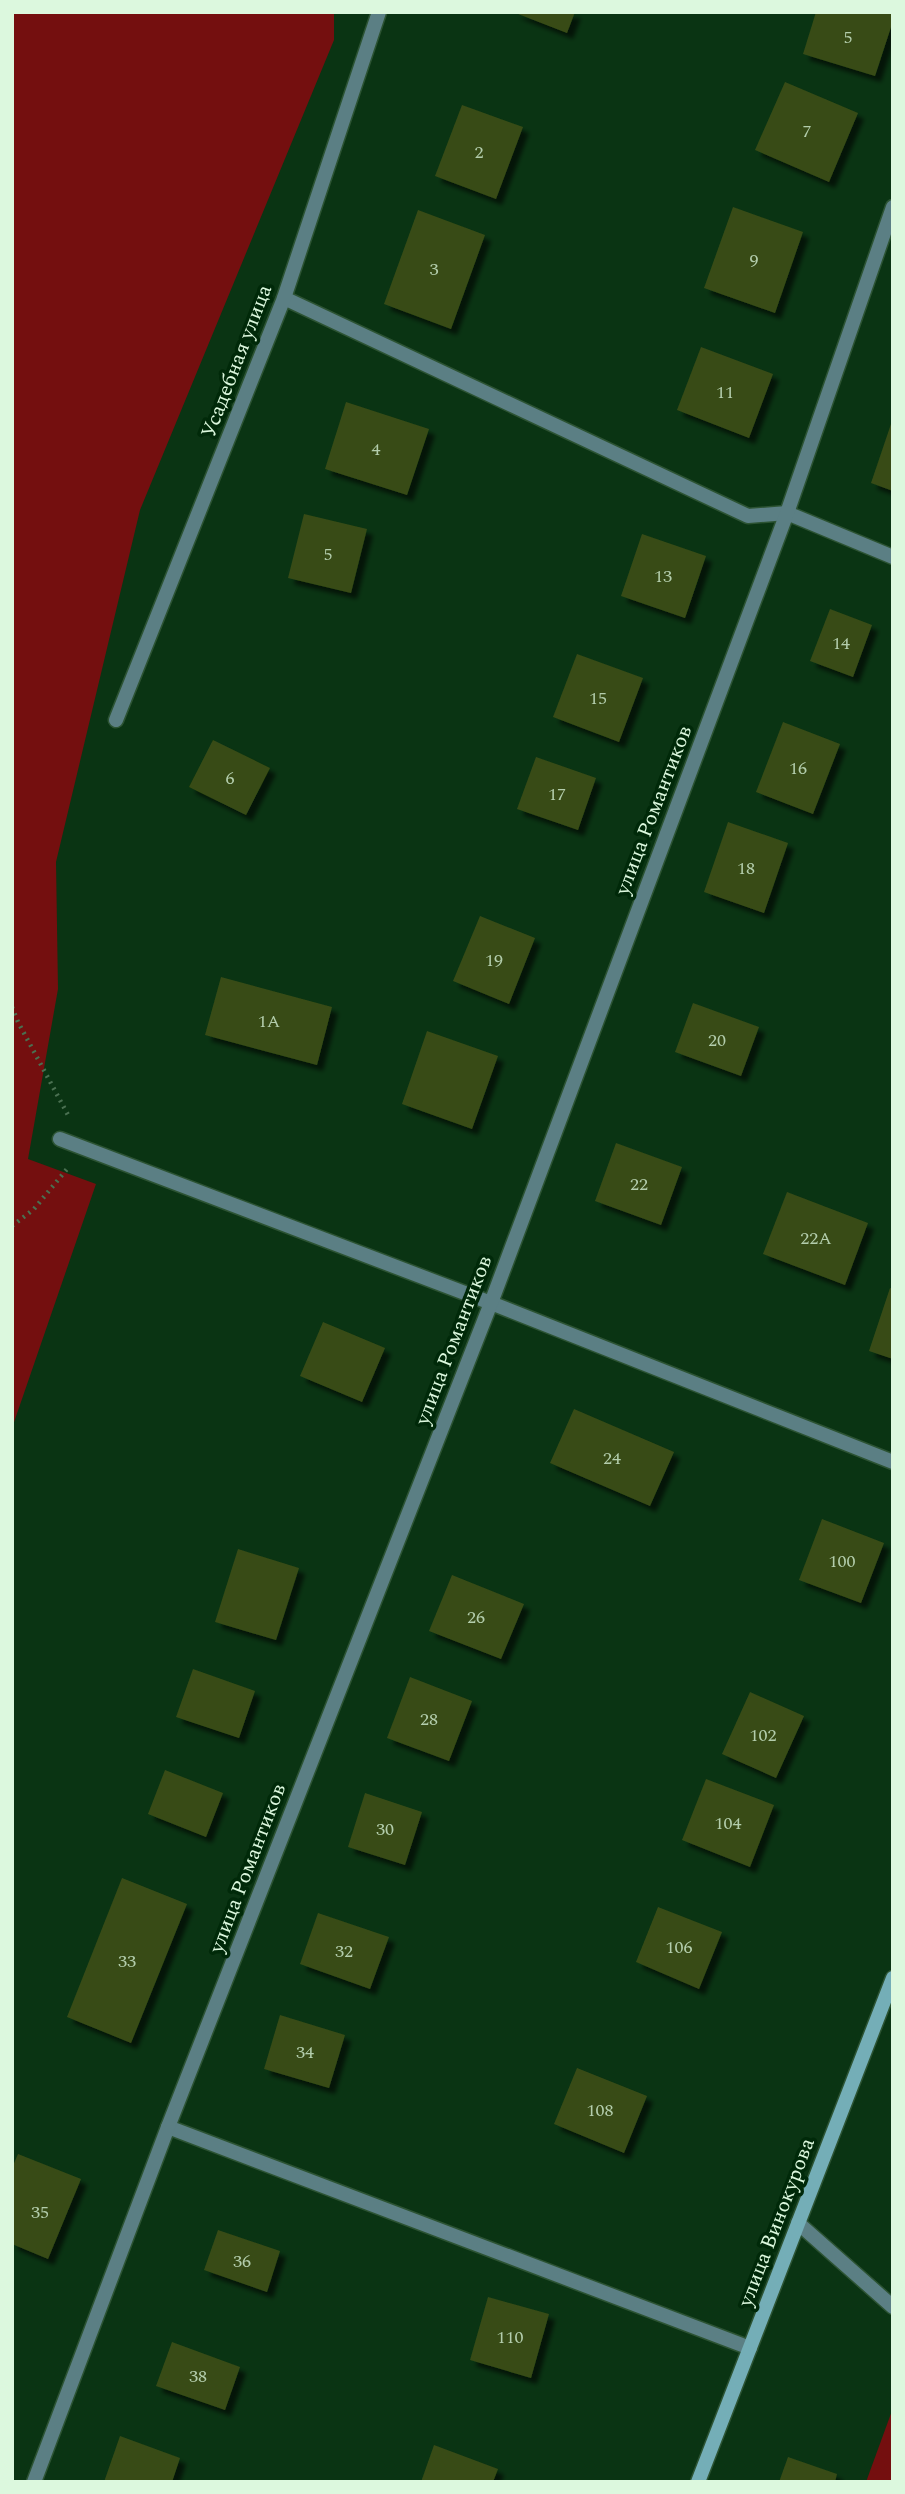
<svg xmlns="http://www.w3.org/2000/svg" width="905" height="2494" font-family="Spectral,serif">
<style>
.green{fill:#740f0f}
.building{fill:#374b16;filter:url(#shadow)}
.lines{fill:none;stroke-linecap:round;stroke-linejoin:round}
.minor-casing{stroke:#2c5333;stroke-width:17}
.secondary-casing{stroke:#2c5333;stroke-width:17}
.path{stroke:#4a7051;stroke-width:4.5;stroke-dasharray:2 5;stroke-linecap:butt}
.minor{stroke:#5b7f84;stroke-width:14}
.secondary{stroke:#74aeb7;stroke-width:14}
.labels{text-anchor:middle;stroke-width:7;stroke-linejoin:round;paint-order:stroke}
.number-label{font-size:18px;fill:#b3cdac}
.street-label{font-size:21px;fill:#dcf8de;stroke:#002909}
</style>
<defs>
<filter id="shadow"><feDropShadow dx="6" dy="6" stdDeviation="2" flood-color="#0009"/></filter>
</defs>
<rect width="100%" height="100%" fill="#0a3413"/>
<g class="green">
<path d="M 12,12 L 334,12 L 334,40 L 140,510 L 56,862 L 58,989 L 28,1159 L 96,1184 L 12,1428 Z"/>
<path d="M 893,2408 L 893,2482 L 866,2482 Z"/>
</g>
<g class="building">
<path d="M 513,12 L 575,12 L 567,33 Z"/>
<path d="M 816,12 L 893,12 L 893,21 L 875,76 L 803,54 Z"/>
<path d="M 785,82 L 858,113 L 829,182 L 755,150 Z"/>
<path d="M 462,105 L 523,127 L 496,199 L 435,176 Z"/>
<path d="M 733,207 L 803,232 L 775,313 L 704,288 Z"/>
<path d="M 418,210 L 485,235 L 451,329 L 384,304 Z"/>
<path d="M 701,347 L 773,374 L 749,438 L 677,410 Z"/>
<path d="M 346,402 L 429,429 L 407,495 L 325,469 Z"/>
<path d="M 892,421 L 893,421 L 893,491 L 871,483 Z"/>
<path d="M 304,514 L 367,529 L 351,593 L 288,578 Z"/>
<path d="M 642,534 L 706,556 L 685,618 L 621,596 Z"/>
<path d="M 830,609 L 872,625 L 853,677 L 810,661 Z"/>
<path d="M 577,654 L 643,678 L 619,742 L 553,717 Z"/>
<path d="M 783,722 L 840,744 L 813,814 L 756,792 Z"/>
<path d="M 213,740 L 270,768 L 246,815 L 189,787 Z"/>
<path d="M 536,757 L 596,778 L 578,830 L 517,809 Z"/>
<path d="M 728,822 L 788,843 L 764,913 L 704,892 Z"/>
<path d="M 480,916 L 535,938 L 509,1004 L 453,981 Z"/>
<path d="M 221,977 L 332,1007 L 317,1065 L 205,1035 Z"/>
<path d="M 693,1003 L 759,1027 L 741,1076 L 675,1052 Z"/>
<path d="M 427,1031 L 498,1056 L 472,1129 L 402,1104 Z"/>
<path d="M 616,1143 L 682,1167 L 661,1225 L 595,1201 Z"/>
<path d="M 787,1192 L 868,1223 L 845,1285 L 763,1254 Z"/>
<path d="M 890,1288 L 893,1289 L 893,1359 L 869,1351 Z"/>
<path d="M 323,1322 L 385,1348 L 362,1402 L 300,1376 Z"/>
<path d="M 574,1409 L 674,1452 L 650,1506 L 550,1463 Z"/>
<path d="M 822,1519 L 884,1543 L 861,1603 L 799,1580 Z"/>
<path d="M 238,1549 L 299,1568 L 276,1640 L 215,1622 Z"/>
<path d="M 452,1575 L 524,1604 L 501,1659 L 429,1631 Z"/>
<path d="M 193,1669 L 255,1691 L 239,1738 L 176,1717 Z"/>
<path d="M 410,1677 L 472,1701 L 449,1761 L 387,1738 Z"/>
<path d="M 750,1692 L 804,1716 L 776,1778 L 722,1754 Z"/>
<path d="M 165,1770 L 223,1793 L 206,1837 L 148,1814 Z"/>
<path d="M 706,1779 L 774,1805 L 750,1867 L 682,1840 Z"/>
<path d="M 365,1793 L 422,1812 L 405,1865 L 348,1847 Z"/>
<path d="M 122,1878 L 187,1904 L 131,2043 L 67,2017 Z"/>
<path d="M 658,1907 L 722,1932 L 699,1989 L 636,1962 Z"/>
<path d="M 318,1913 L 389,1937 L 370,1989 L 300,1964 Z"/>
<path d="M 280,2015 L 345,2035 L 329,2088 L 264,2069 Z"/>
<path d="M 577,2068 L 647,2096 L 624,2153 L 554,2124 Z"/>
<path d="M 18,2154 L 81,2179 L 48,2259 L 12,2244 L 12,2168 Z"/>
<path d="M 218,2230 L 280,2251 L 267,2292 L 204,2270 Z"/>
<path d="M 488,2297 L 549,2314 L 531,2378 L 470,2360 Z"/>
<path d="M 172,2342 L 240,2367 L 225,2410 L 156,2386 Z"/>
<path d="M 120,2436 L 180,2458 L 172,2482 L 104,2482 Z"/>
<path d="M 434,2445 L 498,2469 L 493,2482 L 421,2482 Z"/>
<path d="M 788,2457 L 837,2474 L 835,2482 L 779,2482 Z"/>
</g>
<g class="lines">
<g class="minor-casing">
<g id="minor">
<path d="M 284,298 L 748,516 L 787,513 L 893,557"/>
<path d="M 116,720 L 284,298 L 379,12"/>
<path d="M 60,1139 L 491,1303 L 893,1462"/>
<path d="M 168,2127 L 750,2348"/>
<path d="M 798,2223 L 893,2307"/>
<path d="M 34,2482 L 168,2127 L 491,1303 L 787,513 L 893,207"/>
</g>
</g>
<g class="secondary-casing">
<path id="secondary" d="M 698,2482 L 893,1978"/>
</g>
<g class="path">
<path d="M 12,1007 L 18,1022 L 68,1115"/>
<path d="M 12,1226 L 34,1209 L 67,1169"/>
</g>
<use href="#minor" class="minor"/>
<use href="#secondary" class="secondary"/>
</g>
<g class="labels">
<g class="number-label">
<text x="848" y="43">5</text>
<text x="807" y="137">7</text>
<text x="479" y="158">2</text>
<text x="754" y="266">9</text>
<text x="434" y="275">3</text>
<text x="725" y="398">11</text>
<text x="376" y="455">4</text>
<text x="328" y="560">5</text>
<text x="663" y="582">13</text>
<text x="841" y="649">14</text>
<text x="598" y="704">15</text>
<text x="798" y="774">16</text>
<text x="230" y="784">6</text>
<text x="557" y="800">17</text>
<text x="746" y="874">18</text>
<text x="494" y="966">19</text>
<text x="269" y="1027">1А</text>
<text x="717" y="1046">20</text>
<text x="639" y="1190">22</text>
<text x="816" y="1244">22А</text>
<text x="612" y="1464">24</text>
<text x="842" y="1567">100</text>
<text x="476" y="1623">26</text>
<text x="429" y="1725">28</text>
<text x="763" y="1741">102</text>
<text x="728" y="1829">104</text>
<text x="385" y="1835">30</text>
<text x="679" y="1953">106</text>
<text x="344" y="1957">32</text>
<text x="127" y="1967">33</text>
<text x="305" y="2058">34</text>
<text x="600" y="2116">108</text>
<text x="40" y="2218">35</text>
<text x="242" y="2267">36</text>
<text x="510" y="2343">110</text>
<text x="198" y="2382">38</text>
</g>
<g class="street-label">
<text transform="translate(236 361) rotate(-69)" y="7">Усадебная улица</text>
<text transform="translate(653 810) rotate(-69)" y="7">улица Романтиков</text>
<text transform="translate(453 1340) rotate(-69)" y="7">улица Романтиков</text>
<text transform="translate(247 1868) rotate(-69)" y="7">улица Романтиков</text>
<text transform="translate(776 2222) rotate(-69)" y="7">улица Винокурова</text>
</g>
</g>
<rect width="905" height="2494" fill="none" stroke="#dcf8de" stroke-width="28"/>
</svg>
